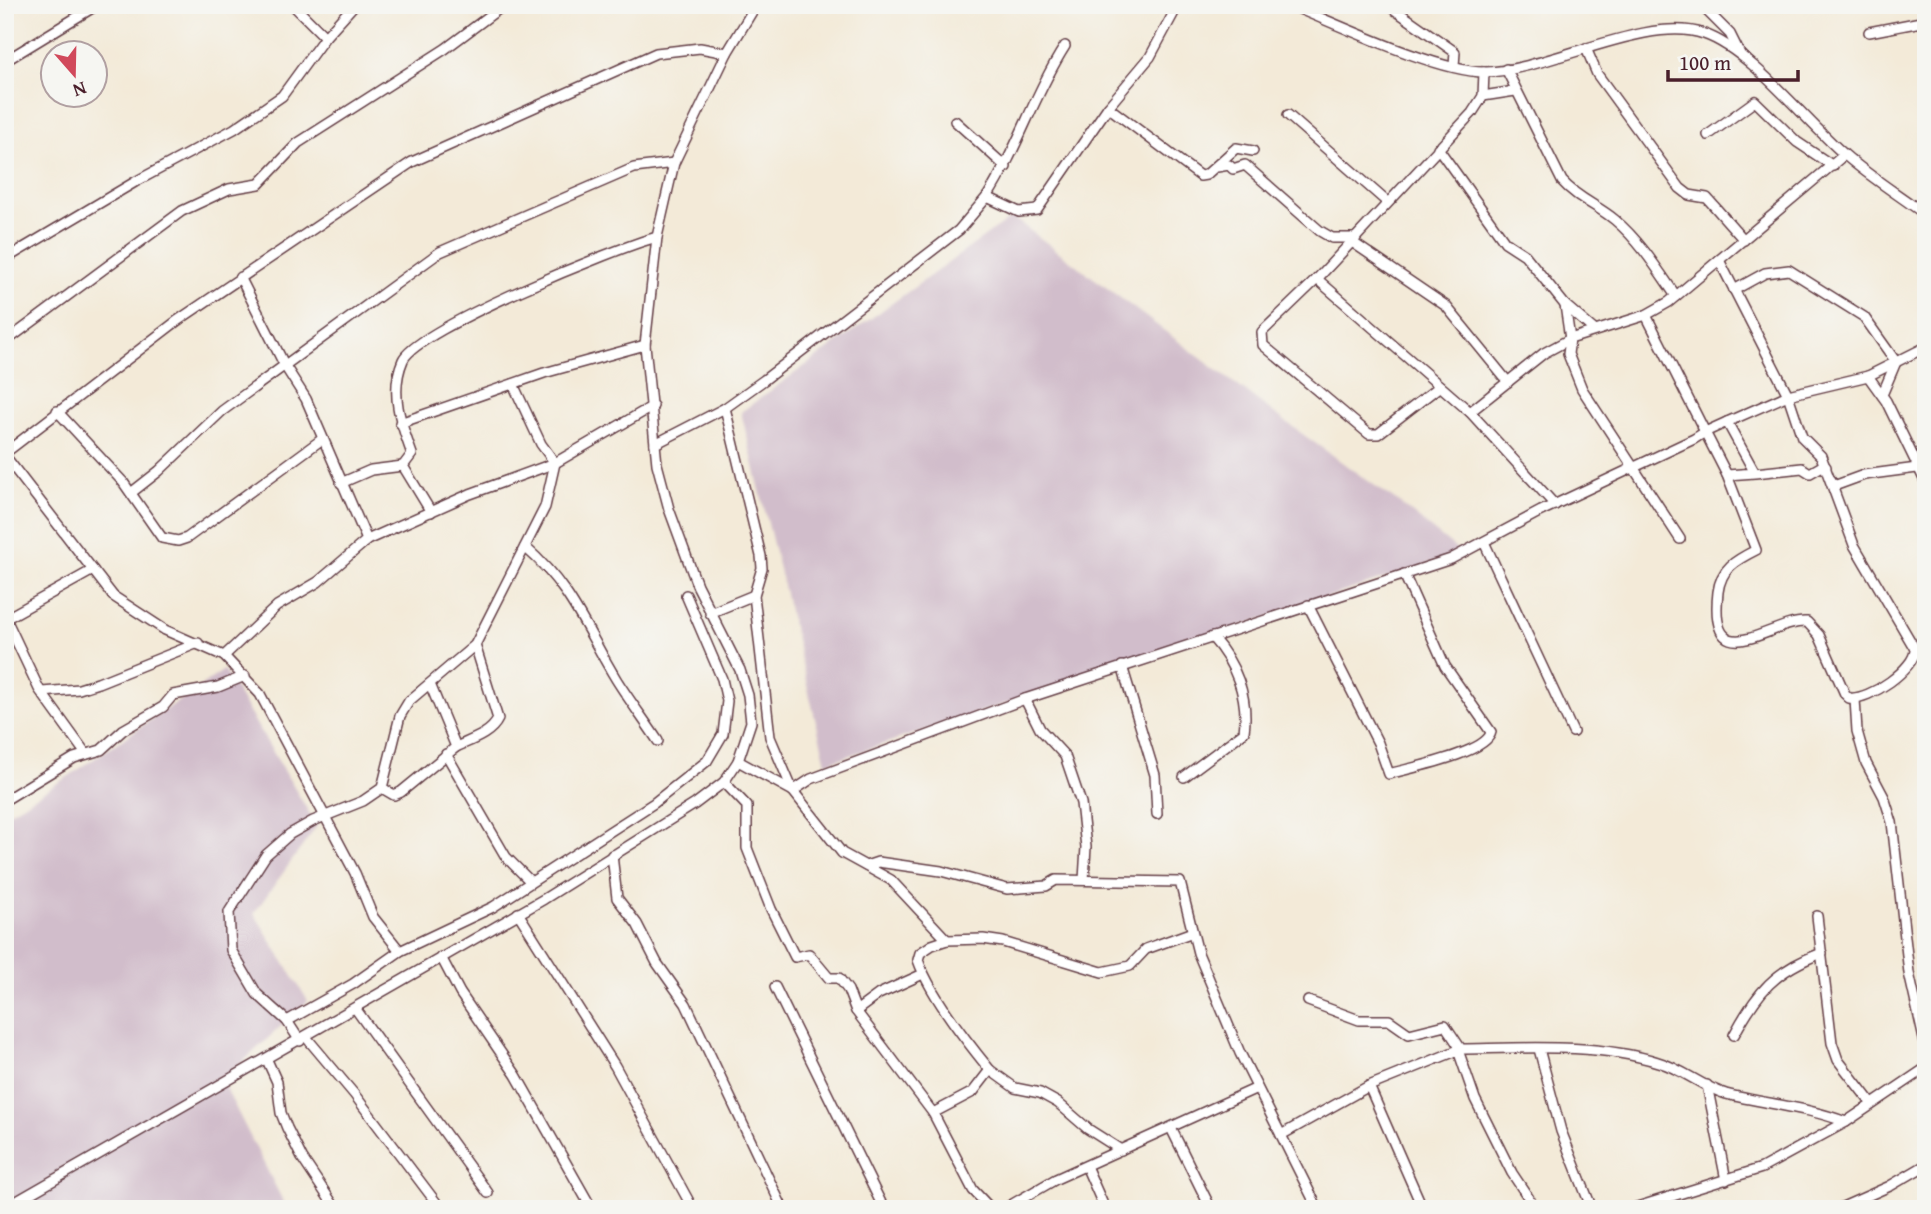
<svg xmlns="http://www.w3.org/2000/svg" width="1931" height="1214" font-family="'Gentium Book Plus',serif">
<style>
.industrial{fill:#d1bdcb}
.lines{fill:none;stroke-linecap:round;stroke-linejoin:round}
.street-casing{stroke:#633d45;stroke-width:12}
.street{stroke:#fff;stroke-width:9}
</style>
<rect width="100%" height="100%" fill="#f6f6f2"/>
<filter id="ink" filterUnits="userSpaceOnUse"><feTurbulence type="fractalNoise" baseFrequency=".0143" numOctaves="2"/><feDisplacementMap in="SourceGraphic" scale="14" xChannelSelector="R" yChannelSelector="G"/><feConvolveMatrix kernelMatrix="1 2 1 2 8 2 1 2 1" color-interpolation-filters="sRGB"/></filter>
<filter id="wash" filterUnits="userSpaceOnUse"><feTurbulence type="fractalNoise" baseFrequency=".00686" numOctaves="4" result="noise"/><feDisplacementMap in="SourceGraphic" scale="28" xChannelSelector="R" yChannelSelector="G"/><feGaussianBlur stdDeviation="1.57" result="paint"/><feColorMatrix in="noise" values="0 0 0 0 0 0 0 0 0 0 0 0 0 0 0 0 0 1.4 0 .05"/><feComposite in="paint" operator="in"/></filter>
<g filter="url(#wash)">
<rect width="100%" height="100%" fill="#f3ead8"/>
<g class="industrial">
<path d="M 1012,217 L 1301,433 L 1399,503 L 1461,553 L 826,763 L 741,412 Z"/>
<path d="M 224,670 L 317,826 L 254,913 L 308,1001 L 222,1081 L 287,1209 L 5,1209 L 5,815 L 69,776 Z"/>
</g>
</g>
<g filter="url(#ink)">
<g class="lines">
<g class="street-casing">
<g id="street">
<path d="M 293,5 L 325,37"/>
<path d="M 1178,5 L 1150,57 L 1108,107 L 1200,176 L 1206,175 L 1236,148 L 1253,151"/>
<path d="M 1290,5 C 1337,24 1440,73 1486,72 C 1547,71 1647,14 1704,34 C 1751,50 1806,122 1845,155 C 1870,177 1899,195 1926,215"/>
<path d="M 1388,5 L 1455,52 L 1454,66"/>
<path d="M 1701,5 L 1730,34 L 1740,54"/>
<path d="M 1869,32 L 1926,21"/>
<path d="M 1586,48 L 1597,74 L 1680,188 L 1689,195 L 1707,198 L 1744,240"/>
<path d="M 5,61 L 97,5"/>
<path d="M 1506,69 L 1562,181 C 1578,199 1597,205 1615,220 C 1640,241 1658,270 1676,296"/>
<path d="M 1483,96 L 1515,91"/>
<path d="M 1288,115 L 1387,202"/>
<path d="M 955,121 L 1006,167"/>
<path d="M 1708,135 L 1755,101 L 1797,142 L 1833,166"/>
<path d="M 1438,148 L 1505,242 L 1525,255 L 1565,305 L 1594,330"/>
<path d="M 1217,167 L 1229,165 L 1233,169 L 1245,165 L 1320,231 L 1332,238 L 1356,238"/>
<path d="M 987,197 C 1018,149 1034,94 1065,46"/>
<path d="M 1352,242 L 1446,306 L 1508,382"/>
<path d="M 5,259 L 135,182 L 234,129 L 282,96 L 325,37 L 354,5"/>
<path d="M 1719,260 L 1788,395 L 1802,437 L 1821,456 L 1854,545 L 1915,649 C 1916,668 1869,701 1849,698 L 1845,694 L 1819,635 L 1807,622 C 1772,619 1708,681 1718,592 C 1721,568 1736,560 1756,550 L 1727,475"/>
<path d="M 240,277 L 285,366 L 306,399 L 367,540"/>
<path d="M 1317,279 L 1470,412 L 1555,505"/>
<path d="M 1734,290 L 1765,273 L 1789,270 L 1864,317 L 1896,362 L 1882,395"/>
<path d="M 1565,305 L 1570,339 L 1568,354 L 1582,389 L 1680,539"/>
<path d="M 5,342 L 182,211 L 229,189 L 259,184 L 298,143 L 445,49 L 504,5"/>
<path d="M 1868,376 L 1886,401 L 1926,483"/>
<path d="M 1440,386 L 1378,434 L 1369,434 L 1263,345 L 1262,332 L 1317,279 L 1472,113 L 1483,96 L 1484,72"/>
<path d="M 725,408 L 761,556 L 762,568 L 754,595 L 770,737 L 793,791 L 842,853 L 891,880 L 947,940"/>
<path d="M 57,411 L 123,482 L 162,538 L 178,541 L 187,538 L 321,440"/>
<path d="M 1470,412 L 1544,353 L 1570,339 L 1646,315"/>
<path d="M 1727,422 L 1788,395 L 1868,376 L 1926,347"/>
<path d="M 400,423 L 544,373 L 645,345"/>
<path d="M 655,444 L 725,408 L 764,380 L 959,230 L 987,197 L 1019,212 L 1037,210 L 1108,107"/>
<path d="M 5,453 L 177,321 L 412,162 L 656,53 L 700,48 L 727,53"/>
<path d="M 5,456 L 113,596 L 165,630 L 224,656 L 260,694 L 355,873 L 373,917 L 400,951"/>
<path d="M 1755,473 L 1727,475 L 1705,432 L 1727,422 L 1755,473 L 1802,468 L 1810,473 L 1824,465 L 1826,467"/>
<path d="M 1831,480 L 1834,486 L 1864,475 L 1917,468"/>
<path d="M 341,483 L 371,470 L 403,466"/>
<path d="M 131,493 L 159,471 L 222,411 L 440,252 L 634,168 L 674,163"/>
<path d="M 431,512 L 403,466 L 412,454 C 401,424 389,392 403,360 C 417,329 618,247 657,237"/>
<path d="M 1484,542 L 1573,732"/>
<path d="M 525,547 C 572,588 585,628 616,679 C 629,700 645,721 658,741"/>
<path d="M 1308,605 L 1378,743 L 1389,774 C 1410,768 1487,753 1491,732 L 1445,666 L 1404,574"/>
<path d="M 710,613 L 754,595"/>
<path d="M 5,619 L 93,570"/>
<path d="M 6,619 L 39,689 L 86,754"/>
<path d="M 224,656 L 277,606 L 318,582 L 367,540 L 470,494 L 555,463 L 653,406"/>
<path d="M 1122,666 L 1155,775 L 1157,814"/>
<path d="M 42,692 L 79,689 L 98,683 L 198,643"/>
<path d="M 1025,699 L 1040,729 L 1065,756 L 1081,803 L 1086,847 L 1084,880"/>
<path d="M 1855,699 L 1857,731 L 1866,763 L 1884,797 L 1892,822 L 1909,973 L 1926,1048"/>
<path d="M 456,747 C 471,740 491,734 498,719 L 475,645"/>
<path d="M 446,754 L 506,857 L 530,881"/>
<path d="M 738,761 L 793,791"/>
<path d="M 1184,777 L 1244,732 C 1249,696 1235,663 1212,637"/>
<path d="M 724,782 L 747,806 L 747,848 L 771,909 L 795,957 L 809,954 L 829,978 L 839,978 L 848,990 L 856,1011 L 933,1113 L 973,1190 L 991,1209"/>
<path d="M 382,788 L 394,795 L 401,792 L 456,747 L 430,684"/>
<path d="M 793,791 L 811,779 L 1025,699 L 1451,559 L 1541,511 L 1694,439 L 1705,432 L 1646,315 L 1669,302 L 1844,155"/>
<path d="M 5,800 L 74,758 L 101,750 L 123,730 L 163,707 L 173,695 L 218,687 L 245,676"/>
<path d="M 612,855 L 617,898 L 637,924 L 657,963 L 686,1004 L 783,1209"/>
<path d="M 866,866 L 878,862 L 941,871 L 1007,889 L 1046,886 L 1056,880 L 1180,882 L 1198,953 L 1240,1053 L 1318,1209"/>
<path d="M 518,913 L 615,1066 L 693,1209"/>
<path d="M 1817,916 L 1832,1043 L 1838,1060 L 1872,1104"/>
<path d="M 441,957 L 460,993 L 516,1075 L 592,1209"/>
<path d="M 775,987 L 884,1209"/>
<path d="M 1308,1001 L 1359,1020 L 1389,1020 L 1409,1034 L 1445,1025 L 1461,1049 C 1526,1048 1596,1043 1658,1062 C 1683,1069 1702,1087 1726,1094 C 1766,1104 1807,1107 1846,1122"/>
<path d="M 355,1008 L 488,1193"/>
<path d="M 856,1011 L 879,994 L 923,974"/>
<path d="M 287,1021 L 353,984 L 400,951 L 493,907 L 654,803 L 707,761 L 723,734 L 727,701 L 722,679 L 686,595"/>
<path d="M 1734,1035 C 1757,992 1775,970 1822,953"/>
<path d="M 306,1037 L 354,1094 L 441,1209"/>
<path d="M 300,1041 L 287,1021 L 257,994 L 231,950 L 229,912 L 266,855 L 290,834 L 313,821 L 363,801 L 382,788 L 400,716 L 409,701 L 475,645 L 545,507 L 555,463 L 541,444 L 513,384"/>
<path d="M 1539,1049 L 1561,1131 L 1592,1209"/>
<path d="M 1458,1050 L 1475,1099 L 1512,1173 L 1536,1209"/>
<path d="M 267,1060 L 277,1082 L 281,1113 L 287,1128 L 302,1158 L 336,1209"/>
<path d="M 990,1070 C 967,1042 930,994 918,960 L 920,953 L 932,945 L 947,940 L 983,939 L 1003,942 L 1102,972 L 1130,966 L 1146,949 L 1190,933"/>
<path d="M 1707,1085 L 1726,1180"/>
<path d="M 1369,1086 L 1423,1209"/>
<path d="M 933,1113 L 973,1092 L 990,1070 L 1015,1088 L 1040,1093 L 1058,1103 L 1088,1129 L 1121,1150"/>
<path d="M 1171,1128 L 1211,1209"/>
<path d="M 1281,1135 L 1369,1086 L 1461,1049"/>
<path d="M 1086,1166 L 1105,1209"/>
<path d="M 5,1208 L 544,899 L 695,804 L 724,782 L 738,761 L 751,722 L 748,695 L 740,670 L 697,585 L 669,509 L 657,464 L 645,345 L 657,237 L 674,163 L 727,53 L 756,5"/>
<path d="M 1004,1209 L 1056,1179 L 1257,1088"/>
<path d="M 1631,1209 L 1762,1168 L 1846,1122 L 1926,1068"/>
<path d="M 1838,1209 L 1890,1186 L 1926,1165"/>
</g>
</g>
<use href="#street" class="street"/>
</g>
</g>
<rect width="1931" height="1214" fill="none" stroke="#f6f6f2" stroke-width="28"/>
<g transform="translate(74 74) rotate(160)"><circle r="33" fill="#f6f6f2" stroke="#b1a0a2" stroke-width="2"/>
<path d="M0-5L12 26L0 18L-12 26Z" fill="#d1495b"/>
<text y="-10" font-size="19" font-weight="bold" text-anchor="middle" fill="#4a1f2b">N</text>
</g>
<path d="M1668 70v10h130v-10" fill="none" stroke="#4a1f2b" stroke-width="3.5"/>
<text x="1679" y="70" font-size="21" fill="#4a1f2b" stroke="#f6f6f2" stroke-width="5" paint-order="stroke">100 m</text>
</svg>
